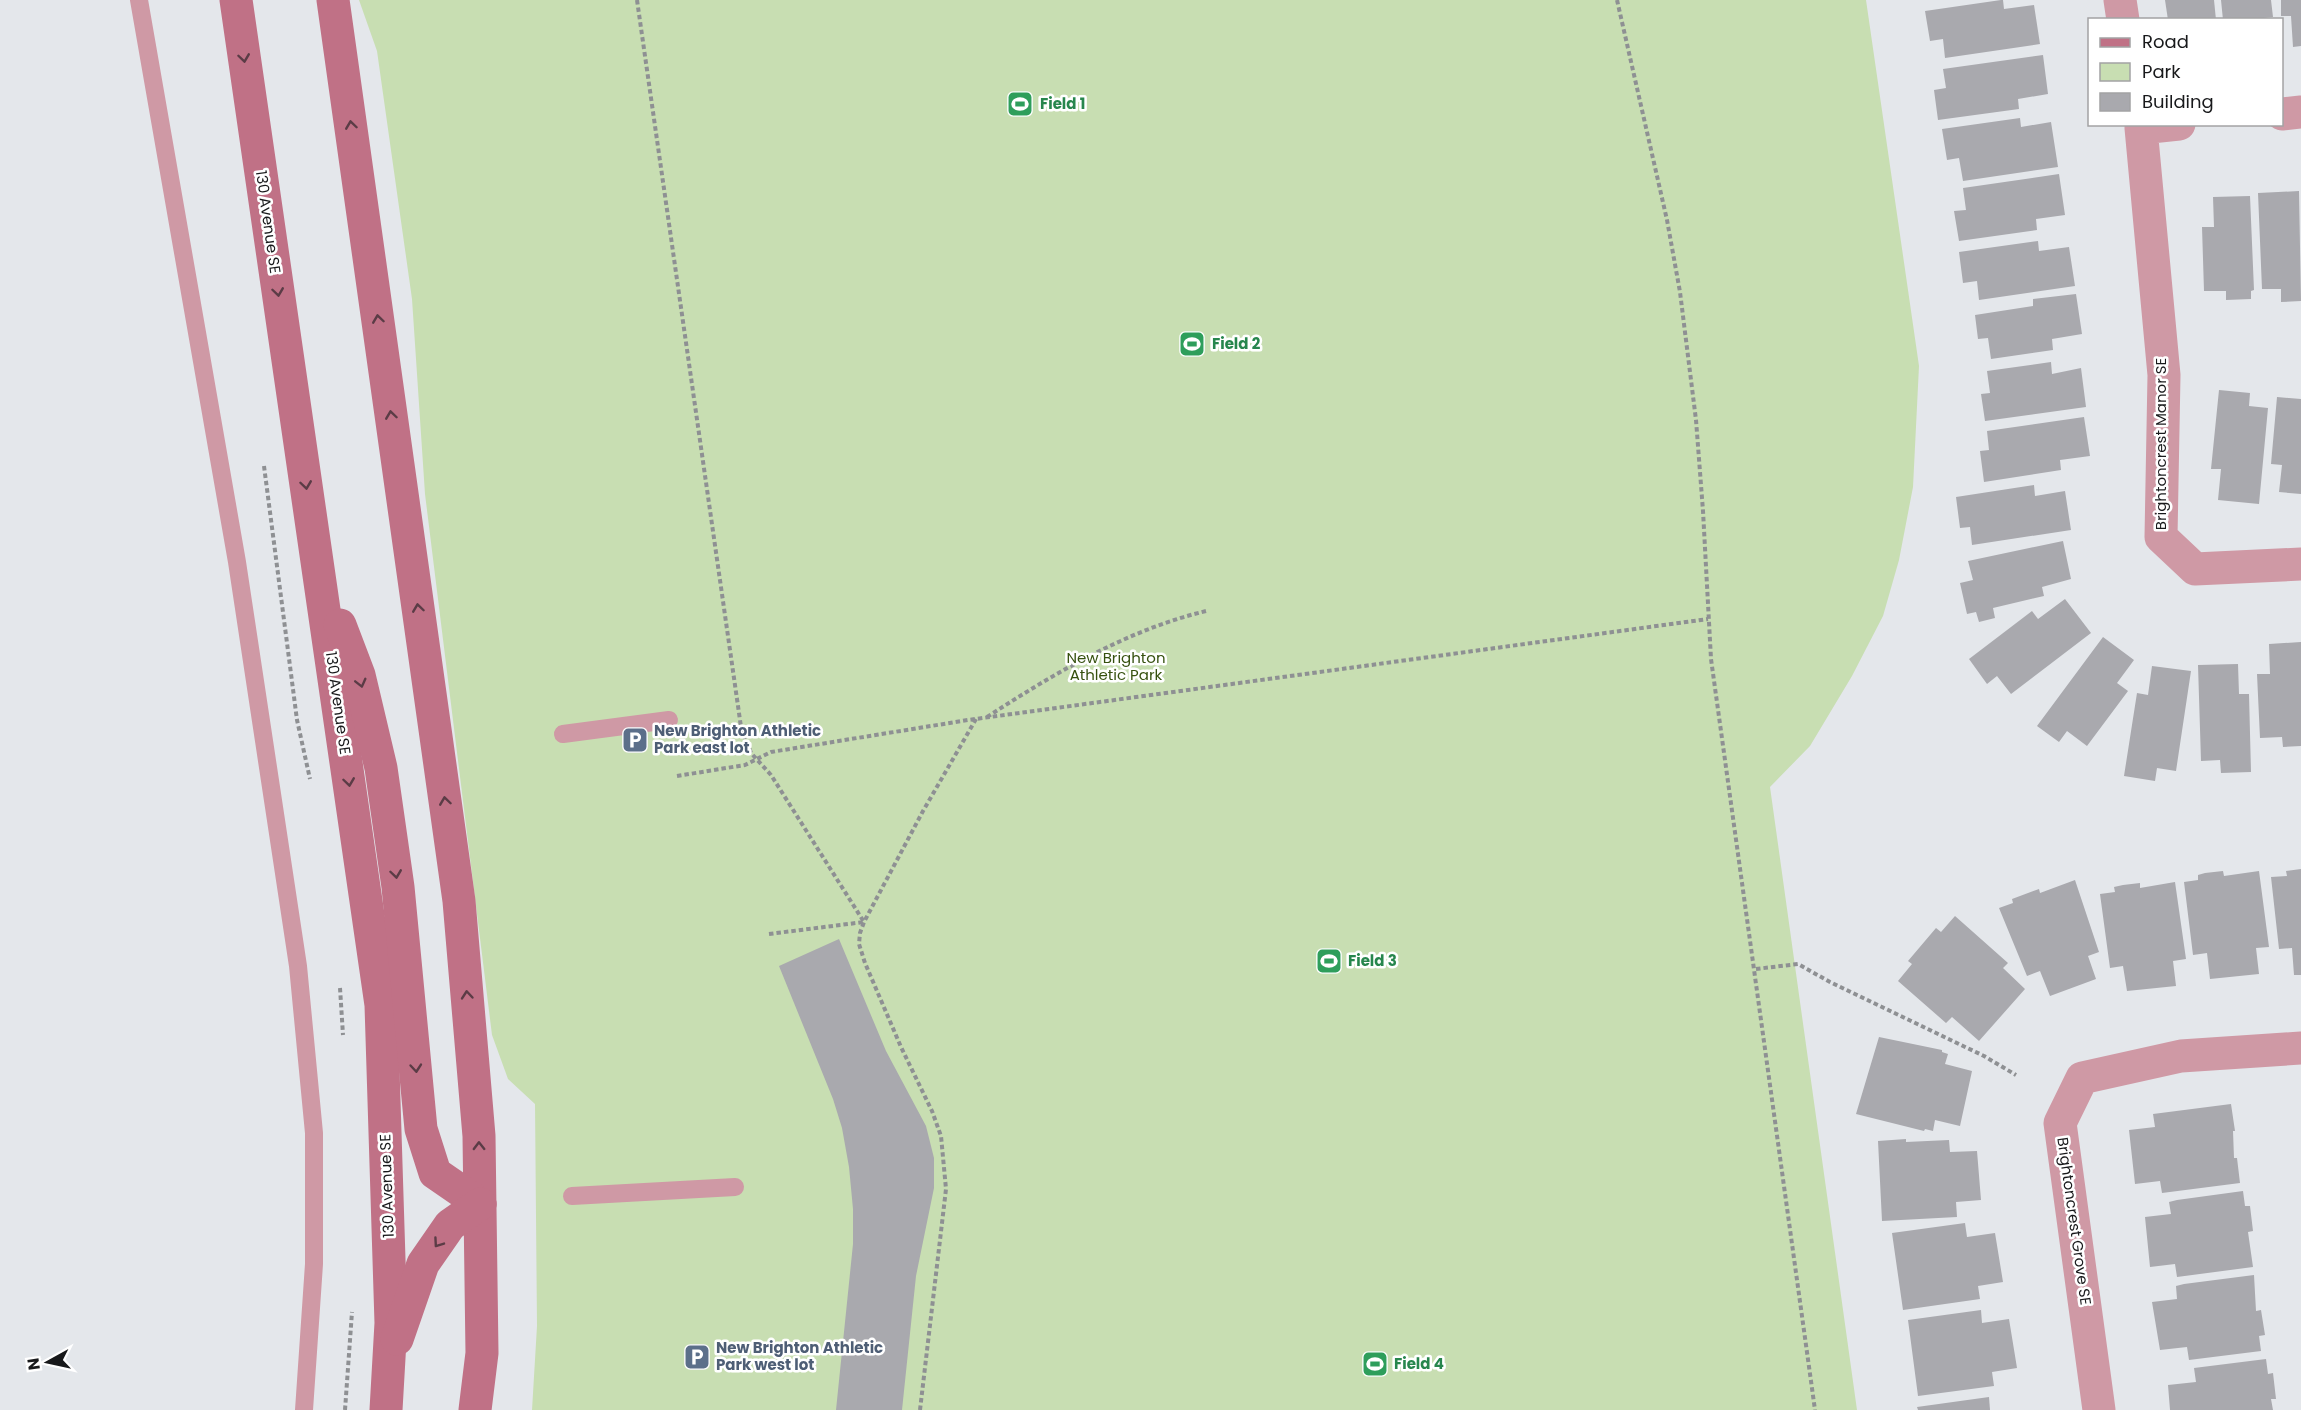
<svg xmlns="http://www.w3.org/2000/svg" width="2301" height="1410" font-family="Poppins,sans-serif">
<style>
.green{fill:#c8deb2}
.building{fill:#a9a9ae}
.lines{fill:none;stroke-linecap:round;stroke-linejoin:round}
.path{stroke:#8e9093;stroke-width:4;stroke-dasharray:4.5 3;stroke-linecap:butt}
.service{stroke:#cf99a5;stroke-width:18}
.minor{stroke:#cf99a5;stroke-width:33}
.secondary{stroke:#c07186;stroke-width:33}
.oneway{stroke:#5b3c46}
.labels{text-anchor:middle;stroke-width:5;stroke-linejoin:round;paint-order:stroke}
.leisure-label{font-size:15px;font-weight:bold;fill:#27864d;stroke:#fff;text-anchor:start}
.street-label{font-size:15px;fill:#18191b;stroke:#fff}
.park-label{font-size:15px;fill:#36510f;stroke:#fff}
.service-label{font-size:15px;font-weight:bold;fill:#4e5e75;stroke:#fff;text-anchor:start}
</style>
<rect width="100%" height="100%" fill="#e4e7eb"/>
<path class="green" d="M 359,0 L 1866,0 L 1919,366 L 1913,487 L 1899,560 L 1883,616 L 1852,676 L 1810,746 L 1770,787 L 1857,1410 L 532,1410 L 537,1326 L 535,1104 L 508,1079 L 492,1035 L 425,494 L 412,299 L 377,51 Z"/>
<g class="building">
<path d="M 2001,0 L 2003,0 L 2004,9 L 2034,5 L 2040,44 L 1945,58 L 1943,39 L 1930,41 L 1925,11 Z"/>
<path d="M 2165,0 L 2214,0 L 2216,20 L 2168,20 Z"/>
<path d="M 2221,0 L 2271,0 L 2273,17 L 2264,18 L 2264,20 L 2223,20 Z"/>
<path d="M 2281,0 L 2301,0 L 2301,46 L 2293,47 L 2291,16 L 2281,16 Z"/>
<path d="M 2043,55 L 2048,94 L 2018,99 L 2019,109 L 1938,120 L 1934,90 L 1946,88 L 1943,69 Z"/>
<path d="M 2020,118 L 2021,127 L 2051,122 L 2058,167 L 1963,181 L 1959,158 L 1947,160 L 1942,129 Z"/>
<path d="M 2059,174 L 2065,215 L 2036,219 L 2037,230 L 1959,241 L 1954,211 L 1966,210 L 1963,188 Z"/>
<path d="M 2299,191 L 2301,301 L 2281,302 L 2281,289 L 2262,289 L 2258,193 Z"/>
<path d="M 2250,196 L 2254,290 L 2251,291 L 2251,299 L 2226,300 L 2226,291 L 2204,291 L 2202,227 L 2214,227 L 2213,197 Z"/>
<path d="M 2038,241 L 2039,251 L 2069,247 L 2075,286 L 1979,300 L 1977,281 L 1963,283 L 1959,252 Z"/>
<path d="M 2076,294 L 2082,334 L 2052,339 L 2053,350 L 1991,359 L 1988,338 L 1978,339 L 1975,315 L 2033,306 L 2033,299 Z"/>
<path d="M 2051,362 L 2052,374 L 2081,368 L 2086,407 L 1985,421 L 1981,394 L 1990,393 L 1987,371 Z"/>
<path d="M 2219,390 L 2250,393 L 2249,406 L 2268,408 L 2259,504 L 2218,500 L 2221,469 L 2211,469 Z"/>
<path d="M 2277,397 L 2301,399 L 2301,494 L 2279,492 L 2282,465 L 2271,464 Z"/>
<path d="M 2084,417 L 2090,456 L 2060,460 L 2061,470 L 1984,482 L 1980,451 L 1989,450 L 1987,431 Z"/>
<path d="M 2034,485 L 2035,496 L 2065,491 L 2071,530 L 1972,545 L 1970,527 L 1960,528 L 1956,497 Z"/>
<path d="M 2063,541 L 2071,579 L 2042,587 L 2044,596 L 1993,608 L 1995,618 L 1979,622 L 1976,612 L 1967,614 L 1960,583 L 1973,580 L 1968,561 Z"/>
<path d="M 2065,599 L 2091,633 L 2011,694 L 1997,676 L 1987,684 L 1969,659 L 2032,611 L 2038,619 Z"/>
<path d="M 2103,637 L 2134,660 L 2117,683 L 2128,691 L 2087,746 L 2067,731 L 2059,742 L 2037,726 Z"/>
<path d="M 2301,642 L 2301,746 L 2283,747 L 2282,737 L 2260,738 L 2257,674 L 2270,674 L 2269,644 Z"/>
<path d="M 2238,664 L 2239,694 L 2249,694 L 2251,772 L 2221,773 L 2220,760 L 2201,761 L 2198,665 Z"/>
<path d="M 2152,666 L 2191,671 L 2176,771 L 2157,768 L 2155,781 L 2124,776 L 2137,693 L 2148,695 Z"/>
<path d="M 2301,869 L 2301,975 L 2294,975 L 2292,948 L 2279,949 L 2271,877 L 2287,876 L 2286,871 Z"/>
<path d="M 2223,871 L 2224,876 L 2259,871 L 2269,947 L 2256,948 L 2259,974 L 2210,979 L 2207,953 L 2193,955 L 2184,882 L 2198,880 L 2198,875 L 2205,873 Z"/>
<path d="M 2075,880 L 2099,952 L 2088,956 L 2096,979 L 2050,996 L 2040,971 L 2027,976 L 1999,908 L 2013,903 L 2012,899 L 2039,889 L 2040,893 Z"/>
<path d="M 2175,882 L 2186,959 L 2173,961 L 2176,986 L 2127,991 L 2123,966 L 2110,968 L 2100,894 L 2115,892 L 2114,887 L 2123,885 L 2140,883 L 2140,888 Z"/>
<path d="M 1955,916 L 2008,963 L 2003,968 L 2025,989 L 1979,1041 L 1952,1017 L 1946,1023 L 1898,981 L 1912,964 L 1908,961 L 1936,928 L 1941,932 Z"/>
<path d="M 839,939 L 886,1051 L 926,1126 L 934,1158 L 934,1188 L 916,1276 L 902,1410 L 836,1410 L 853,1244 L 853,1209 L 849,1167 L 842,1128 L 833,1099 L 779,966 Z"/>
<path d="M 1879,1037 L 1942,1050 L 1942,1052 L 1948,1054 L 1945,1064 L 1972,1071 L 1960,1126 L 1935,1120 L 1933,1131 L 1925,1129 L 1924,1131 L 1856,1114 Z"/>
<path d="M 2231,1104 L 2235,1131 L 2233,1131 L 2234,1158 L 2237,1158 L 2240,1183 L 2162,1193 L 2160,1181 L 2135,1184 L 2129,1130 L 2155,1127 L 2153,1114 Z"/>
<path d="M 1906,1139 L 1906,1142 L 1949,1140 L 1950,1152 L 1977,1151 L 1981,1200 L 1956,1202 L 1957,1217 L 1882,1221 L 1878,1141 Z"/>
<path d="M 2243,1191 L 2245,1206 L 2250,1206 L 2253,1231 L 2248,1232 L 2253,1267 L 2177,1277 L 2175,1264 L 2150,1267 L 2145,1217 L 2171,1214 L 2169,1202 L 2177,1200 Z"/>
<path d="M 1965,1223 L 1967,1237 L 1995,1233 L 2003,1282 L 1978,1286 L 1980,1299 L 1903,1310 L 1892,1233 Z"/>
<path d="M 2254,1275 L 2256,1311 L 2261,1310 L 2265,1335 L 2259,1336 L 2261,1351 L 2189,1360 L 2187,1347 L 2160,1350 L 2152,1302 L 2177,1299 L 2176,1286 L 2184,1284 Z"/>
<path d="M 1981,1310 L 1982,1323 L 2009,1319 L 2017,1368 L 1992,1372 L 1994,1386 L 1918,1396 L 1908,1320 Z"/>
<path d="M 2266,1359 L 2268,1374 L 2273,1373 L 2276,1399 L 2271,1399 L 2273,1410 L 2170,1410 L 2168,1385 L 2196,1382 L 2194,1368 Z"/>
<path d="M 1989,1397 L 1990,1410 L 1918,1410 L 1917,1407 Z"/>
</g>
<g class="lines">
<g class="path">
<path d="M 637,0 L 741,727 L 751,753 L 771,775 L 864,922"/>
<path d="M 1617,0 L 1667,220 L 1680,292 L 1696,420 L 1703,511 L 1711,659 L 1815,1410"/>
<path d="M 264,466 L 297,720 L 310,779"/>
<path d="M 987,717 C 1055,673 1127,630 1206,611"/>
<path d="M 677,776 L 745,765 L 771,752 L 968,720 L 1708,619"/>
<path d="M 769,934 L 864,922"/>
<path d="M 1756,969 L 1798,964 L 1830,982 L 1984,1056 L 2016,1075"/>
<path d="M 340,988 L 343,1035"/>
<path d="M 345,1410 L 352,1312"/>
<path d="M 920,1410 L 946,1189 L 941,1136 L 932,1111 L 901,1047 L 865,963 L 859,944 L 860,933 L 864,922 L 923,811 L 976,719"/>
</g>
<g class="service">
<path d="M 139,0 L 237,562 L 298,966 L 314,1133 L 314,1264 L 304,1410"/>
<path d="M 563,734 L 669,720"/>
<path d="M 572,1196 L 735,1187"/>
</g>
<g class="minor">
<path d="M 2120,0 L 2123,20"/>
<path d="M 2282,114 L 2301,112"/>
<path d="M 2179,124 L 2141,128 L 2164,375 L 2161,537 L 2195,569 L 2301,564"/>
<path d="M 2099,1410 L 2060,1123 L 2082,1078 L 2181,1056 L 2301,1048"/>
</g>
<g class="secondary">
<path d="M 236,0 L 381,1005 L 391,1323 L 386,1410"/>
<path d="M 333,0 L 459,901 L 479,1136 L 482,1353 L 475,1410"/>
<path d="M 340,625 L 359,675 L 381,768 L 398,887 L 421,1129 L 435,1173 L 480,1204"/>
<path d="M 397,1339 L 423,1264 L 450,1225 L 480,1204"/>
</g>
</g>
<defs><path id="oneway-chevron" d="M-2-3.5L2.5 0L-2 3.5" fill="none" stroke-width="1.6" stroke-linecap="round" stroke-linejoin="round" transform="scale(1.5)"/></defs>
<g class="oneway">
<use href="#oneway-chevron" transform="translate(244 58) rotate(82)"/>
<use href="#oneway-chevron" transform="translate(351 125) rotate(-98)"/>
<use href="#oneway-chevron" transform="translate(278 292) rotate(82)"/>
<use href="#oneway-chevron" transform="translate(378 319) rotate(-98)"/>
<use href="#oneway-chevron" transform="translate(391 415) rotate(-98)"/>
<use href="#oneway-chevron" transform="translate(306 485) rotate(82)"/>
<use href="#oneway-chevron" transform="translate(418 608) rotate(-98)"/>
<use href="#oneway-chevron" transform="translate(361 683) rotate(76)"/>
<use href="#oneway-chevron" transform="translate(349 782) rotate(82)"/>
<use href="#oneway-chevron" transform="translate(445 801) rotate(-98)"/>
<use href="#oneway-chevron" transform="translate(396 874) rotate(82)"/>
<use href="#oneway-chevron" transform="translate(467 995) rotate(-95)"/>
<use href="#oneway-chevron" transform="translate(416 1068) rotate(85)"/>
<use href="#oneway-chevron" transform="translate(479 1146) rotate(-91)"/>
<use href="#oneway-chevron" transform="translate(438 1243) rotate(125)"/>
</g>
<defs>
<g id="stadium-square" transform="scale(1.35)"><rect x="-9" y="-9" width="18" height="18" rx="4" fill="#2e9e5b" stroke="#fff"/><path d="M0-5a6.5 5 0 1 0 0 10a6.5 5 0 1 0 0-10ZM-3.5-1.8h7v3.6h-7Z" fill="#fff"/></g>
<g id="parking-square" transform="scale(1.35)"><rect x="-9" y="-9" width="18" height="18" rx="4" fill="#5c6f8a" stroke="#fff"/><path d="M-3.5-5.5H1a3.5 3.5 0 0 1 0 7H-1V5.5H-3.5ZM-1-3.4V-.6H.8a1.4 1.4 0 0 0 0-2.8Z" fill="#fff"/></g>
</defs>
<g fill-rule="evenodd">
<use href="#stadium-square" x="1020" y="104"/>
<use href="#stadium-square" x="1192" y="344"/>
<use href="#parking-square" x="635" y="740"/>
<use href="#stadium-square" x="1329" y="961"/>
<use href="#parking-square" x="697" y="1357"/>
<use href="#stadium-square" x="1375" y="1364"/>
</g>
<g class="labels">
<g class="leisure-label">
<text x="1040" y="109">Field 1</text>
<text x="1212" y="349">Field 2</text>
<text x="1348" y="966">Field 3</text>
<text x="1394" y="1369">Field 4</text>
</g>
<g class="street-label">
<text transform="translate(268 222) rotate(82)" y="5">130 Avenue SE</text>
<text transform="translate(2161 444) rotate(-90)" y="5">Brightoncrest Manor SE</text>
<text transform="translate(338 703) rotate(82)" y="5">130 Avenue SE</text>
<text transform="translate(387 1186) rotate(-92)" y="5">130 Avenue SE</text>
<text transform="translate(2074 1221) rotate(82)" y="5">Brightoncrest Grove SE</text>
</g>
<g class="park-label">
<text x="1116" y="663">New Brighton<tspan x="1116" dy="17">Athletic Park</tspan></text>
</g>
<g class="service-label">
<text x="654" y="736">New Brighton Athletic<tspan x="654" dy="17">Park east lot</tspan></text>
<text x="716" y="1353">New Brighton Athletic<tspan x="716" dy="17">Park west lot</tspan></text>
</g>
</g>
<rect x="2088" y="18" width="195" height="108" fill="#ffffff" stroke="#a3a3a4" stroke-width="1.5"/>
<rect x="2100" y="38" width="30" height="9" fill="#c07186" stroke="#a3a3a4" stroke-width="1.5"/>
<text x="2142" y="48" font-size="18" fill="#18191b">Road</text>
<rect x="2100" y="63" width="30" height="18" fill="#c8deb2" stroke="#a3a3a4" stroke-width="1.5"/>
<text x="2142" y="78" font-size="18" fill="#18191b">Park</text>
<rect x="2100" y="93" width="30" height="18" fill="#a9a9ae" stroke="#a3a3a4" stroke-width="1.5"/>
<text x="2142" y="108" font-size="18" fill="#18191b">Building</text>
<g transform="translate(48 1362) rotate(262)" stroke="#ffffff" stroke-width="4.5" paint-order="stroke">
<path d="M0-4.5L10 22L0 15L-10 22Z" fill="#18191b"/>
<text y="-9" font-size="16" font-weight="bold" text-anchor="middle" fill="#18191b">N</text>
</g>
</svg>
